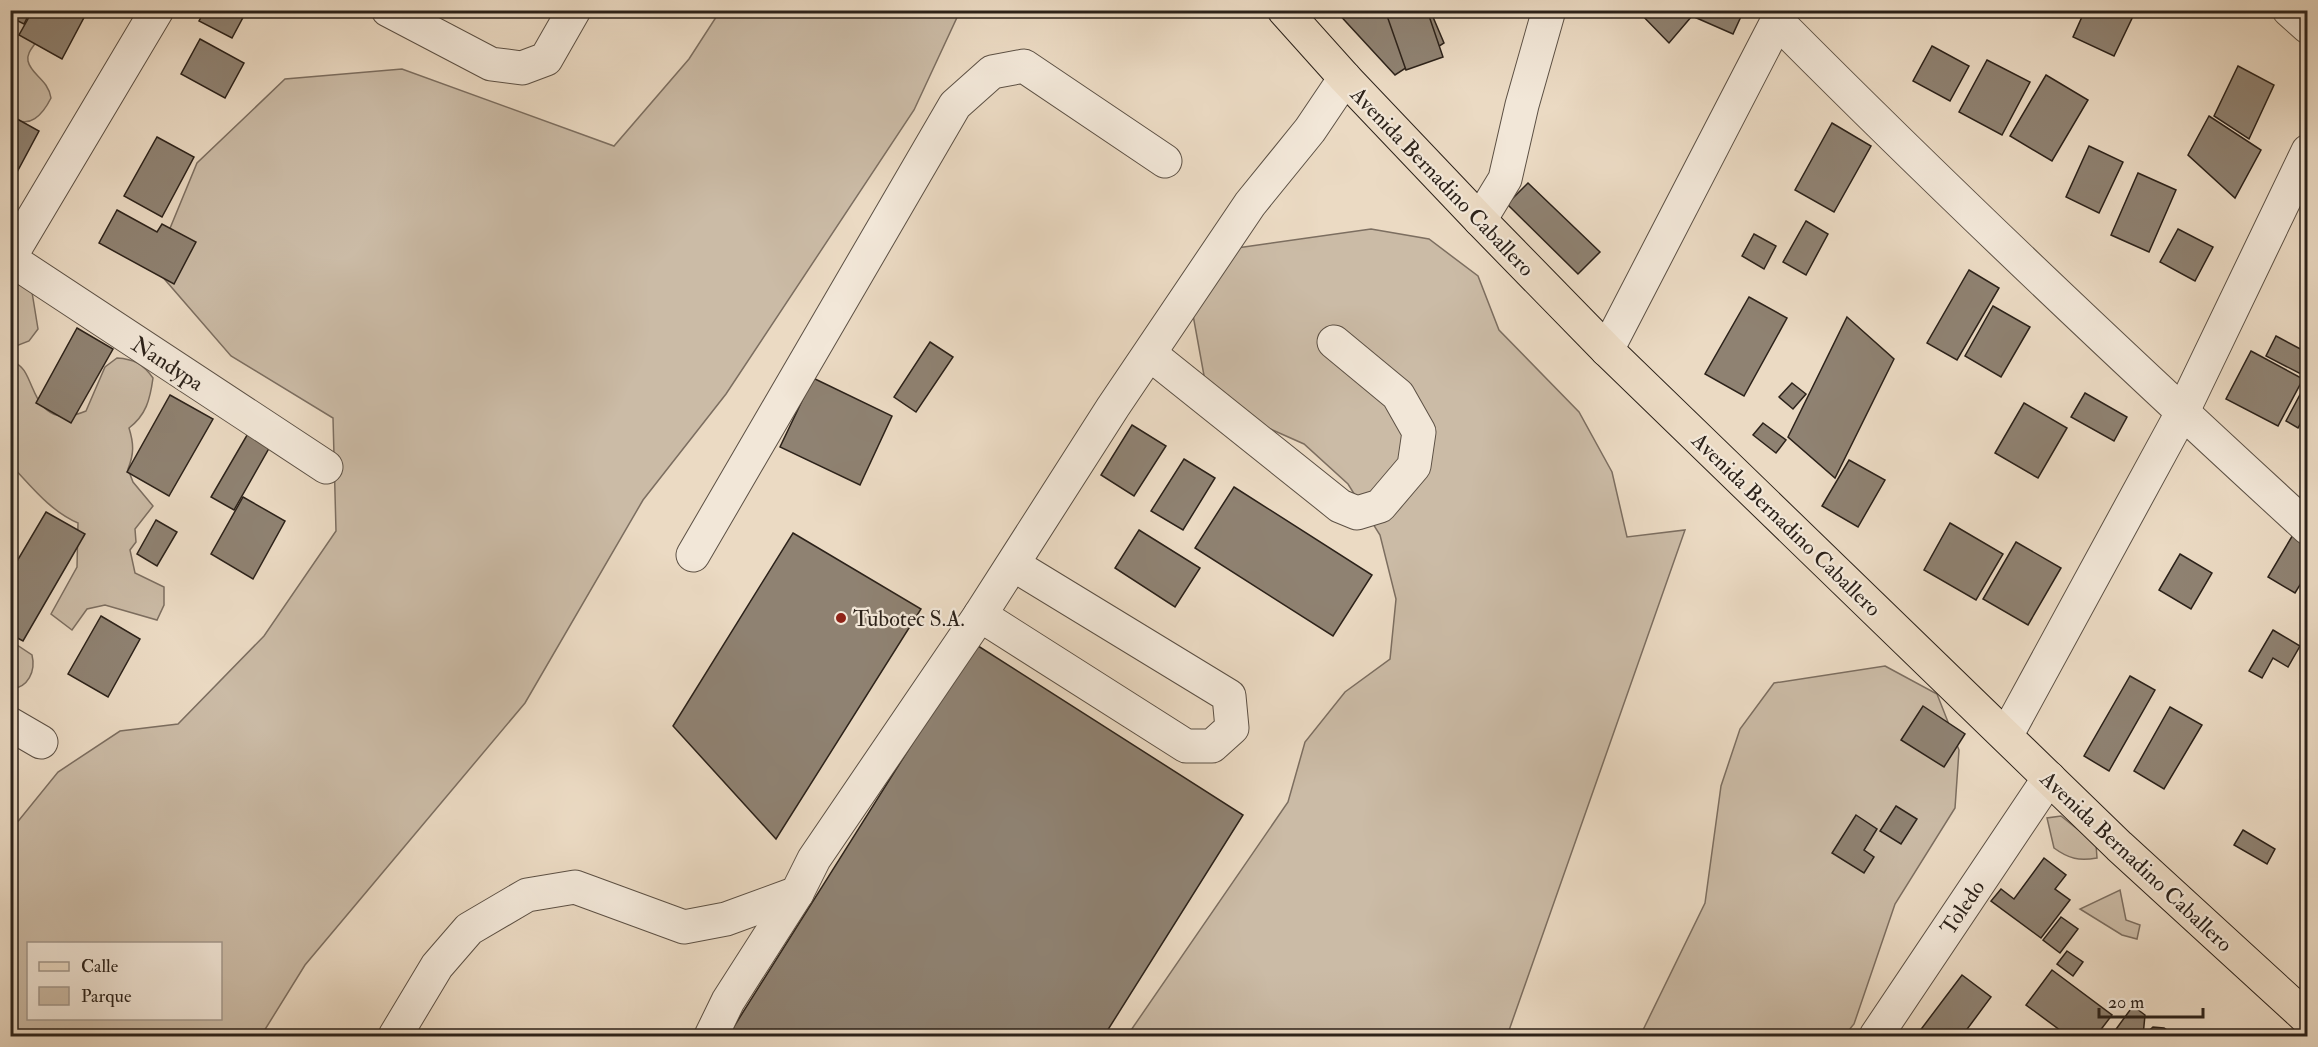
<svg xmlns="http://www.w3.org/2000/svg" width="2318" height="1047" font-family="'IM FELL Double Pica',serif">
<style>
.green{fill:#cbbba6;stroke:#7c6e60;stroke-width:1.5;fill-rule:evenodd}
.building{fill:#8f8272;stroke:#2c221a;stroke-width:1.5}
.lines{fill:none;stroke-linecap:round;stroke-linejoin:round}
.minor-casing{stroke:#5c5044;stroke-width:35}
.major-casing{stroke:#2c221a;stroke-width:35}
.minor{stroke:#f2e7d8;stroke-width:33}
.major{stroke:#ebdac3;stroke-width:33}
.poi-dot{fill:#8f2418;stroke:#f2e7d8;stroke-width:2}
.labels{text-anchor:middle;stroke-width:4.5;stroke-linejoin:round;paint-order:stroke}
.street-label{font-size:22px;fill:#2c221a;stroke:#f2e7d8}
.poi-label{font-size:22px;fill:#2c221a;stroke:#f2e7d8;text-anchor:start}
</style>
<rect width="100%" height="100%" fill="#ebdac3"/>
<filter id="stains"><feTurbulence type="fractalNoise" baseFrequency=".00333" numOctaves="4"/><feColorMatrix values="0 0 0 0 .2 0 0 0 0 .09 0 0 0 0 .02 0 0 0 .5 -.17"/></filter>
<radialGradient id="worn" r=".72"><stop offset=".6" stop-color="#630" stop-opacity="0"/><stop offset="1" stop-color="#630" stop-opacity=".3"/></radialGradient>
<g class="green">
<path d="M 23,10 L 40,11 C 40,18 43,28 40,35 C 37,44 26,51 28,61 C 31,75 48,79 51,98 C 43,114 29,131 11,116 L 11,22 Z"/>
<path d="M 720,11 L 960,11 L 914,110 L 726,394 L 643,500 L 525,703 L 305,965 L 261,1036 L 11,1036 L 11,830 L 58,772 L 120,731 L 178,724 L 264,636 L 336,531 L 333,418 L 231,356 L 154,267 L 197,163 L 285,79 L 402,69 L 614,146 L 689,59 ZM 28,944 L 220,944 L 220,1018 L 28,1018 Z"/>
<path d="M 1371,229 L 1429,239 L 1478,276 L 1499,330 L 1579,412 L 1612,472 L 1627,537 L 1685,530 L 1507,1036 L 1127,1036 L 1288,802 L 1305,742 L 1345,692 L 1390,659 L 1396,599 L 1380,535 L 1348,484 L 1304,444 L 1248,419 L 1205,381 L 1193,315 L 1202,253 Z"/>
<path d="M 11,263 L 31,286 L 38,329 L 29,341 L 11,348 Z"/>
<path d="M 117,358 C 134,359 143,364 153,378 C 150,400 146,415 129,428 C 134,444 134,454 128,469 L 133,482 L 153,506 L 135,529 L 136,542 L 130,550 L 135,573 L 164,587 L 164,605 L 157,620 L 105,605 L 87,609 L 72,630 L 51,614 L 77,567 L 78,523 C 50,511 31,486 11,465 L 10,359 C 14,362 19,364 22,368 C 27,373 30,383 33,389 C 44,416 60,422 86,411 L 105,367 Z"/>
<path d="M 11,641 L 32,655 C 36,671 28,688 11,689 Z"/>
<path d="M 1885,666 L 1937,694 L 1959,750 L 1955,808 L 1895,904 L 1854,1024 L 1844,1036 L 1661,1036 L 1643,1030 L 1705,903 L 1721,786 L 1740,729 L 1774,683 Z"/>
<path d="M 2061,816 L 2096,844 L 2097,858 C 2079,861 2069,859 2054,848 L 2047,818 Z"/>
<path d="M 2120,890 L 2126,920 L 2140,925 L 2137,939 L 2122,935 L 2080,909 Z"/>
</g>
<g class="building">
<path d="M 10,10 L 31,10 L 24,24 L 10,17 Z"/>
<path d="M 33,10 L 88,10 L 62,59 L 19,35 Z"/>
<path d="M 205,10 L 247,10 L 232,38 L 199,21 Z"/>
<path d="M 1335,10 L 1430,10 L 1444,43 L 1395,75 Z"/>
<path d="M 1385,10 L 1427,10 L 1443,57 L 1406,70 Z"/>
<path d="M 1637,10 L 1744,10 L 1733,34 L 1692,16 L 1669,43 Z"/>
<path d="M 2085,10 L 2136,10 L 2114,56 L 2073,37 Z"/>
<path d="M 200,39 L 244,63 L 225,98 L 181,74 Z"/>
<path d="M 1932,46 L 1969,66 L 1950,101 L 1913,81 Z"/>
<path d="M 1987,60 L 2030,82 L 2002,135 L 1959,112 Z"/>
<path d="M 2238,66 L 2274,85 L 2249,139 L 2214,116 Z"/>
<path d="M 2046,75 L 2088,100 L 2052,161 L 2010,136 Z"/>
<path d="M 10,115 L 39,131 L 16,174 L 10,171 Z"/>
<path d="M 2209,116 L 2261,150 L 2235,198 L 2188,155 Z"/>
<path d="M 1832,123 L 1871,146 L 1834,212 L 1795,190 Z"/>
<path d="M 157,137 L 194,157 L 162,217 L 124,196 Z"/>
<path d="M 2089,146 L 2123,162 L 2099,213 L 2066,197 Z"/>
<path d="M 2138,173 L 2176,190 L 2149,252 L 2111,235 Z"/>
<path d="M 1528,183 L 1600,252 L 1578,274 L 1507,204 Z"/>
<path d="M 117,210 L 157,232 L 162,224 L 196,242 L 174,284 L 99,243 Z"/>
<path d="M 1806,221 L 1828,234 L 1806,275 L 1783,262 Z"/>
<path d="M 2178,229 L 2213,247 L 2195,281 L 2160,262 Z"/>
<path d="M 1754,234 L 1776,246 L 1764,269 L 1742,256 Z"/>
<path d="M 1969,270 L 1999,288 L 1957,360 L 1927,343 Z"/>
<path d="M 1749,297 L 1787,318 L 1744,396 L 1705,374 Z"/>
<path d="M 1993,306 L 2030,327 L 2001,377 L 1965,356 Z"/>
<path d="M 1847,317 L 1894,359 L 1835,478 L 1788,437 Z"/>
<path d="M 77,328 L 113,349 L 71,423 L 36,403 Z"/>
<path d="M 2276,336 L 2308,353 L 2308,366 L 2303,375 L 2266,356 Z"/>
<path d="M 930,342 L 953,357 L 916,412 L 894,397 Z"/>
<path d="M 2251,351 L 2303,379 L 2278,426 L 2226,399 Z"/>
<path d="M 813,378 L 892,416 L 860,485 L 780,447 Z"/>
<path d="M 1792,383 L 1806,394 L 1793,409 L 1779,397 Z"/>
<path d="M 2303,389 L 2308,391 L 2308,410 L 2298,428 L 2286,421 Z"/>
<path d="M 2085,393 L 2127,417 L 2114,441 L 2071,417 Z"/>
<path d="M 170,395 L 213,419 L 169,496 L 127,472 Z"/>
<path d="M 2024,403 L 2067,428 L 2038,478 L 1995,453 Z"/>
<path d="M 1763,423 L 1786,440 L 1776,453 L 1753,435 Z"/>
<path d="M 1132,425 L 1166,446 L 1134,496 L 1101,475 Z"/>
<path d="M 250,430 L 272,443 L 234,510 L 211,497 Z"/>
<path d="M 1184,459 L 1215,478 L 1183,530 L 1151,511 Z"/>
<path d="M 1849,460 L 1885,480 L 1858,527 L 1822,506 Z"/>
<path d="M 1234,487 L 1372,575 L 1333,636 L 1195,548 Z"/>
<path d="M 243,497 L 285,521 L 253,579 L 211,554 Z"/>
<path d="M 46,512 L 85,534 L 23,641 L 10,634 L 10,573 Z"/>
<path d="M 156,520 L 177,532 L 157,566 L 137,554 Z"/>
<path d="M 1950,523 L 2003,554 L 1976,600 L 1924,570 Z"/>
<path d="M 1139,530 L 1200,568 L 1175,607 L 1115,568 Z"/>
<path d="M 793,533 L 921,609 L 776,839 L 673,726 Z"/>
<path d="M 2294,533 L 2308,541 L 2308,572 L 2295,593 L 2268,577 Z"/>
<path d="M 2016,542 L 2061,568 L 2028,625 L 1983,599 Z"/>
<path d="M 2180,554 L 2212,573 L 2191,609 L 2159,590 Z"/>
<path d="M 101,616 L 140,639 L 108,697 L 68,674 Z"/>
<path d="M 2273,630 L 2300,646 L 2288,667 L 2273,658 L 2262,678 L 2249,671 Z"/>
<path d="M 975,644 L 1243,815 L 1104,1036 L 728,1036 Z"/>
<path d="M 2130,676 L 2155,690 L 2109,771 L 2084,756 Z"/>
<path d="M 1923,706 L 1965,734 L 1944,767 L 1901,740 Z"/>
<path d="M 2170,707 L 2202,725 L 2164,789 L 2134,771 Z"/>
<path d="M 1896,806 L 1917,819 L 1901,844 L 1880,831 Z"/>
<path d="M 1856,815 L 1877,829 L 1864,850 L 1874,857 L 1864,873 L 1832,853 Z"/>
<path d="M 2243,830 L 2275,849 L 2267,864 L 2234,845 Z"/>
<path d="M 2044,858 L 2066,875 L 2055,889 L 2070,900 L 2041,938 L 1991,901 L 2001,889 L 2014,899 Z"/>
<path d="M 2061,917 L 2078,929 L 2060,953 L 2043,940 Z"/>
<path d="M 2067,951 L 2083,962 L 2073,976 L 2057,964 Z"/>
<path d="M 2052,970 L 2112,1015 L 2096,1036 L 2068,1036 L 2026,1005 Z"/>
<path d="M 1962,975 L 1991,997 L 1962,1036 L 1916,1036 Z"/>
<path d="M 2133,1006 L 2145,1015 L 2143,1036 L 2153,1027 L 2164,1028 L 2173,1034 L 2172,1036 L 2111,1036 Z"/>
</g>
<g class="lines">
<g class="minor-casing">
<g id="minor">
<path d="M 388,10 L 491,64 L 522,68 L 546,59 L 574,10"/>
<path d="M 2289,10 L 2308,27"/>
<path d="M 1778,22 C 1950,195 2128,363 2308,528"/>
<path d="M 1480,220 L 1505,179 L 1522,105 L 1549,10"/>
<path d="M 10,257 L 157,10"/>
<path d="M 10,259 L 326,467"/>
<path d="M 1607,350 L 1783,10"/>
<path d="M 1150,354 L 1340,506 L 1357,513 L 1380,506 L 1414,466 L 1419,432 L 1398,395 L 1334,342"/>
<path d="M 693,555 L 955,105 L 992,72 L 1024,66 L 1165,161"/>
<path d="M 980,615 L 1186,746 L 1212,746 L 1232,728 L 1229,696 L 1014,565"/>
<path d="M 10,724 L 41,742"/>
<path d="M 2006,736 L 2182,413 L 2308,151"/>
<path d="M 395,1036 L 437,966 L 469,929 L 527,895 L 575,887 L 684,927 L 726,919 L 797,893 L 814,859 L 980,615 L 1113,407 L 1250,204 L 1310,130 L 1345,78"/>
<path d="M 711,1036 L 728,1001 L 797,893"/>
<path d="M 1876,1036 L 2049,778"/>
</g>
</g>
<g class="major-casing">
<path id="major" d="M 1284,10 L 1345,78 L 1480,220 L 1607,350 L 2119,846 L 2308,1019"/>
</g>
<use href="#minor" class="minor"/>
<use href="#major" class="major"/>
</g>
<circle class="poi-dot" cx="841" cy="618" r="6"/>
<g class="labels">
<g class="street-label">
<text transform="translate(1443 181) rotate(46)" y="8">Avenida Bernadino Caballero</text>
<text transform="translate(168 363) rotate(33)" y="8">Nandypa</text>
<text transform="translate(1787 524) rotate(44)" y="8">Avenida Bernadino Caballero</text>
<text transform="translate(2137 861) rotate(43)" y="8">Avenida Bernadino Caballero</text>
<text transform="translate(1962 907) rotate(-56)" y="8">Toledo</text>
</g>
<g class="poi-label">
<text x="853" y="626">Tubotec S.A.</text>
</g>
</g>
<rect width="2318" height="1047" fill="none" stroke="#ebdac3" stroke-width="36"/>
<rect x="12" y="12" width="2294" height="1023" fill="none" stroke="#2c221a" stroke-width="3"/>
<rect x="18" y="18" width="2282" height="1011" fill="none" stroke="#2c221a" stroke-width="1.5"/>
<rect x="27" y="942" width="195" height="78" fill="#f2e7d8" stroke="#a3988c" stroke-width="1.5"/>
<rect x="39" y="962" width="30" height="9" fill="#ebdac3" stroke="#a3988c" stroke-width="1.5"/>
<text x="81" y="972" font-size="18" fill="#2c221a">Calle</text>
<rect x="39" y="987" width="30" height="18" fill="#cbbba6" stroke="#a3988c" stroke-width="1.5"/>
<text x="81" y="1002" font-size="18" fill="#2c221a">Parque</text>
<path d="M2099 1008v9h104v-9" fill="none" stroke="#2c221a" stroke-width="3"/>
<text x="2108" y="1008" font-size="18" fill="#2c221a" stroke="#f2e7d8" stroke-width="4.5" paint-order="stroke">20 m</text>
<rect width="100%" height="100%" filter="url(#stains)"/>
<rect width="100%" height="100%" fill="url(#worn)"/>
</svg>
